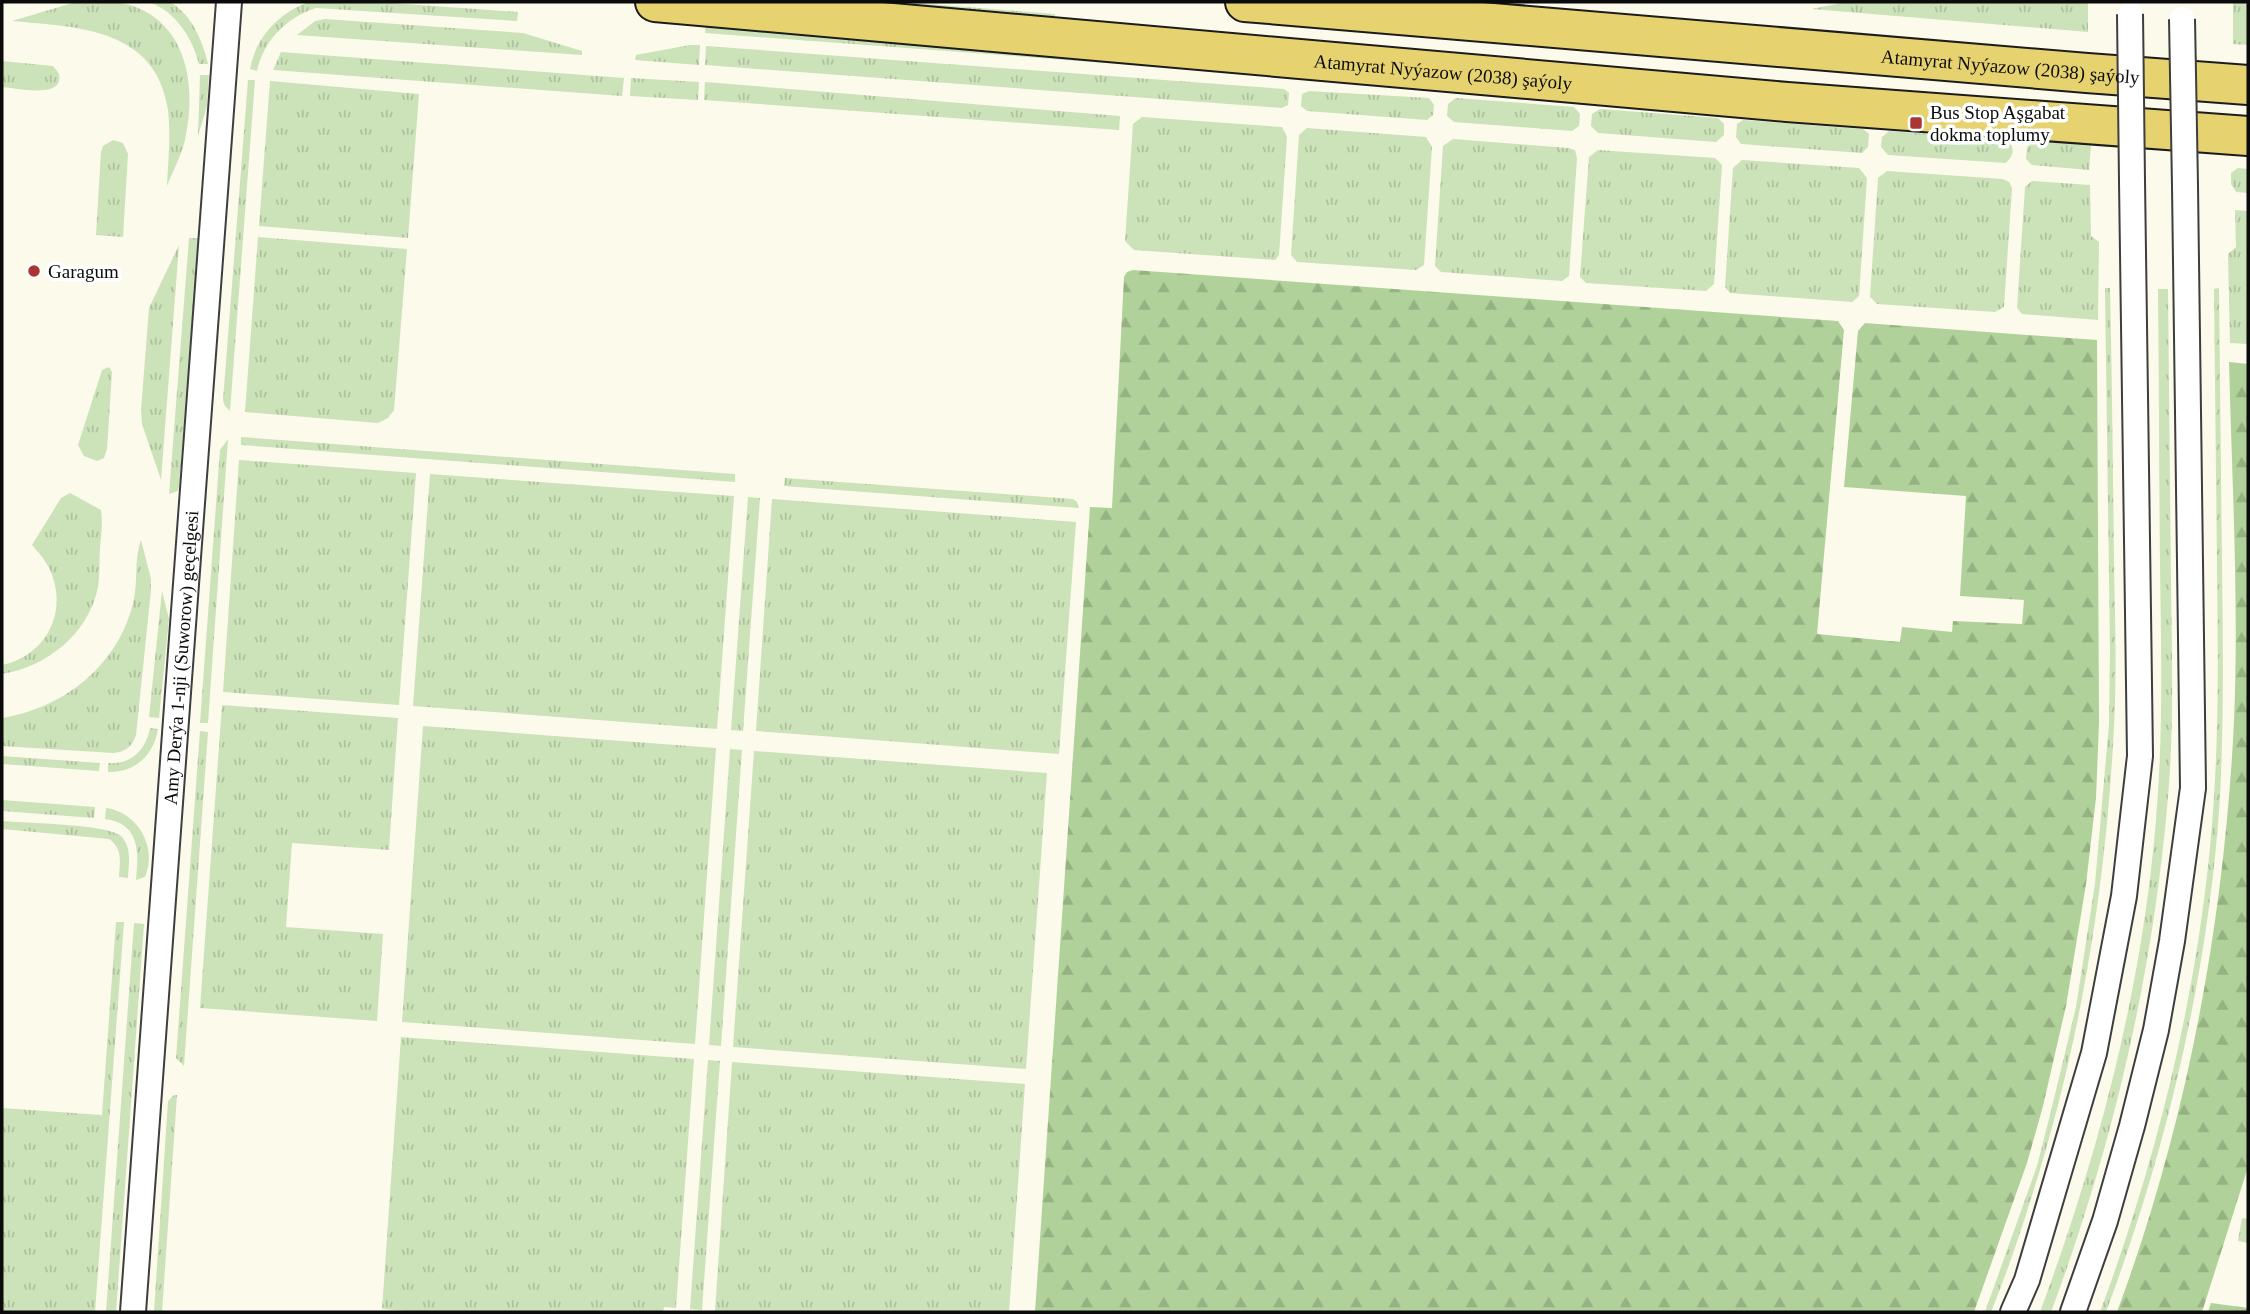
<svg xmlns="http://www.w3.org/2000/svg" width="2250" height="1314" font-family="Georgia,serif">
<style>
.grass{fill:url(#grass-tufts)}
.forest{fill:url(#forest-firs)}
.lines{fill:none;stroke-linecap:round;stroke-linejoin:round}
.street-casing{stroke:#3e3e3e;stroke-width:28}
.primary-casing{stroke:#1c1c1c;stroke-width:42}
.street{stroke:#fff;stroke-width:24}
.primary{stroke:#e7d270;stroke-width:38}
.street-bridge-casing{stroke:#3e3e3e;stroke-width:28;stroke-linecap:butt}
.street-bridge{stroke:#fff;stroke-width:24}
.poi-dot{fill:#a93635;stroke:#fff;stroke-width:2.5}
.labels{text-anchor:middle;stroke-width:7;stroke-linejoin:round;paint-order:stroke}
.street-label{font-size:19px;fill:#0b0b0b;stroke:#fff}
.poi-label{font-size:19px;fill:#0b0b0b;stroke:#fff;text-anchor:start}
</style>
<defs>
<pattern id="grass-tufts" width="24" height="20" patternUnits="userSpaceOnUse" patternTransform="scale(1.75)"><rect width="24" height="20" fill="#cce2b9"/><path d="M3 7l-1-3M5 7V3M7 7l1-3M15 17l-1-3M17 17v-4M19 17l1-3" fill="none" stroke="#aec19e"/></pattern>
<pattern id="forest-firs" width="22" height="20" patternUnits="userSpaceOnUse" patternTransform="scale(1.75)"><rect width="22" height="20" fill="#b0d19a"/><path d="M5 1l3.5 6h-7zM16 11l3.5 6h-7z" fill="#96b283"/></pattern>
</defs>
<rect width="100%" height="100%" fill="#fcfaeb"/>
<g class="grass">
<path d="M 76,2 C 94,2 113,0 130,5 C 188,23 197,88 185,140 C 181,156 173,171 167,186 C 168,161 171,135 168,110 C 156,28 78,27 12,21 Z"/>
<path d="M 149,2 C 156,2 165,0 171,3 C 191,13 204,44 208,64 L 199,64 C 192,37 176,12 149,2 Z"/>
<path d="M 308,2 L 378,2 L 518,12 L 517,21 L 316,8 C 286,18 264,40 257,71 L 250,69 C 256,37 278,14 308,2 Z"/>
<path d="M 862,2 L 902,2 L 1055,14 L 1055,17 Z"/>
<path d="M 1846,2 L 2088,2 L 2088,32 L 1812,9 Z"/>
<path d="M 2233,2 L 2248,2 L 2248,45 L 2233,44 Z"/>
<path d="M 325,19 L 523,33 L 582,51 L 582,55 L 297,35 L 315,21 Z"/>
<path d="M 706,27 L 1402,79 L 1402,85 L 705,33 Z"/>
<path d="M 690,45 L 700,45 L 699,65 L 635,60 L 636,55 Z"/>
<path d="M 706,46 L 1284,89 L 1289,93 L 1288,105 L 1282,108 L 705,65 Z"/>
<path d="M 281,52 L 624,78 L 622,96 L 273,70 Z"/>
<path d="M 2,61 L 53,66 C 57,71 61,74 59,81 C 55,97 15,88 2,87 Z"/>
<path d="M 200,75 L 209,75 L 207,106 L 198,136 Z"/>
<path d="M 631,78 L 699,82 L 698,100 L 630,96 Z"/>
<path d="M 248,80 L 255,80 L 230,411 L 225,406 L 223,400 Z"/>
<path d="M 270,81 L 419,94 L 408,238 L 259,226 Z"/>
<path d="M 705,82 L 1120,116 L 1119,130 L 704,100 Z"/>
<path d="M 1309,91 L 1429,98 L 1434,105 L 1433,115 L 1427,120 L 1307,111 L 1301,106 L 1302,94 Z"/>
<path d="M 1456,98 L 1574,107 L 1580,114 L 1579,126 L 1572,131 L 1454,122 L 1447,116 L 1448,104 Z"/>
<path d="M 1600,109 L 1718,118 L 1724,124 L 1724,135 L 1716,142 L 1598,133 L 1591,126 L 1592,114 Z"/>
<path d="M 1142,117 L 1282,127 L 1287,137 L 1279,255 L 1275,260 L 1134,250 L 1125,241 L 1133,124 Z"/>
<path d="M 1743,120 L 1863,129 L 1869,134 L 1868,147 L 1862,153 L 1741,144 L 1736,137 L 1737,124 Z"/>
<path d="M 1307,128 L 1426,137 L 1432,147 L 1424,265 L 1416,270 L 1297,262 L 1291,255 L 1299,135 Z"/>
<path d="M 1889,131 L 2008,140 C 2015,149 2014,155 2006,163 L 1888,155 L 1881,147 L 1882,137 Z"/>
<path d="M 1453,139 L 1568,148 L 1575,150 L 1577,158 L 1569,276 L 1562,281 L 1441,272 L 1435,266 L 1443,146 Z"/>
<path d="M 113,140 L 123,143 L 128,154 L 123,237 L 96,235 L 101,152 L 103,146 Z"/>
<path d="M 2034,141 L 2091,146 L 2089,170 L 2032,165 L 2026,159 L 2027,147 Z"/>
<path d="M 1598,150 L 1715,158 L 1722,165 L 1714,284 L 1706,291 L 1586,283 L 1580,277 L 1589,157 Z"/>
<path d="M 1742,160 L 1859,168 L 1867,178 L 1859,296 L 1852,302 L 1730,293 L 1725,287 L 1733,168 Z"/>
<path d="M 2238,168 L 2248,169 L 2248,193 L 2236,192 L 2231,184 L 2231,173 Z"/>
<path d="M 1887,171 L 2003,179 L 2009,182 L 2012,188 L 2004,307 L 1995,312 L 1877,304 L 1870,297 L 1878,178 Z"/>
<path d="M 2032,181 L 2090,185 L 2091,236 L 2099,242 L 2098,320 L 2022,314 L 2017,308 L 2025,187 Z"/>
<path d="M 2235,210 L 2248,211 L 2248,344 L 2230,343 L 2228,254 L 2236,247 Z"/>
<path d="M 258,237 L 407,249 L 394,410 L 388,418 L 378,423 L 245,412 Z"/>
<path d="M 189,238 L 199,238 L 179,487 L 178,491 L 169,494 Z"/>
<path d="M 179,245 L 161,480 L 142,424 L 141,410 L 149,308 Z"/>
<path d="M 2105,288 L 2110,288 C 2112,380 2113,471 2114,563 C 2115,617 2117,672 2114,726 C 2106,890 2079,1052 2028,1208 C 2017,1243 2005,1278 1991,1312 L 1985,1312 L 2037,1166 L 2051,1111 L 2076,1007 L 2095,884 L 2109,724 L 2110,649 Z"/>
<path d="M 2219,288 C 2220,380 2221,472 2222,564 C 2223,642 2224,719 2220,797 C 2209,971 2167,1149 2106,1312 L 2100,1312 C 2161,1148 2203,972 2214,797 C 2219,719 2218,642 2217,564 C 2216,472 2215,380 2214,289 Z"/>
<path d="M 2158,289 L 2168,289 C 2169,388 2170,486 2171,585 C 2172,656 2174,727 2168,797 C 2153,974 2113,1146 2051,1312 L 2040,1312 C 2102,1145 2147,970 2158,792 C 2163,716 2161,640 2160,564 C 2159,472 2159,381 2158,289 Z"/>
<path d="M 109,367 L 112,372 L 107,449 L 104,458 L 97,461 L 84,456 L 78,445 L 102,370 Z"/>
<path d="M 241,437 L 735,474 L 735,482 L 241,445 Z"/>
<path d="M 228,439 L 208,723 L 200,723 L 220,450 Z"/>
<path d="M 239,460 L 416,473 L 399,705 L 223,692 Z"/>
<path d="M 430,474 L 734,496 L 717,729 L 413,706 Z"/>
<path d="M 785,478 L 1073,499 L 1077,502 L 1079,508 L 784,486 Z"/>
<path d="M 70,493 L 101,510 C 103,523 101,536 100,549 C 99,561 100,575 98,587 C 89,633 47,667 2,674 L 2,665 C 45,656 68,614 51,572 C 47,562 39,553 32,545 L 61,498 Z"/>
<path d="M 748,497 L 760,498 L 743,731 L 731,730 Z"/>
<path d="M 772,499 L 1076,522 L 1059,754 L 756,731 Z"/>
<path d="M 141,540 L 151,579 L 151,590 L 136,735 C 132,747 125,752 113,753 L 2,746 L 2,718 C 65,708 120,664 134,599 C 138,579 134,559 141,540 Z"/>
<path d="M 162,591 L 169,619 L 159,718 L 149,717 Z"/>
<path d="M 222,705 L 398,718 L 389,850 L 292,843 L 286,927 L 383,934 L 377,1021 L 200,1008 Z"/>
<path d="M 423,726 L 716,748 L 695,1044 L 402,1022 Z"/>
<path d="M 150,728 L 158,729 C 154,755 135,773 108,772 L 108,763 C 131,765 146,750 150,728 Z"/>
<path d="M 200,731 L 208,732 L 184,1066 L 176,1058 Z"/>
<path d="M 730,749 L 742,750 L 721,1046 L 709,1045 Z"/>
<path d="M 754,751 L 1047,773 L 1026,1069 L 733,1047 Z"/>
<path d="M 2,756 L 100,763 L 99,771 L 2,764 Z"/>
<path d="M 2,800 L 95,807 L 94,818 L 2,811 Z"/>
<path d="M 106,808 C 138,812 158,848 145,877 L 136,880 C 139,853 140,823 105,819 Z"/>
<path d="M 2,821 C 23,823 108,824 121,836 C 132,848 129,863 128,878 L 119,877 C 120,863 123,848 109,839 L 2,829 Z"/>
<path d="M 116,922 L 124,922 L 95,1312 L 2,1312 L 2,1108 L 102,1115 Z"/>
<path d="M 134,923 L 144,924 L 116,1312 L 106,1312 Z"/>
<path d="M 401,1037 L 694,1059 L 676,1308 L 664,1307 L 663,1312 L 419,1312 L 382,1309 Z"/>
<path d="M 708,1060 L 720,1061 L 702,1310 L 690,1309 Z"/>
<path d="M 732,1062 L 1025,1084 L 1009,1312 L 715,1311 Z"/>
<path d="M 174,1095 L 177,1095 L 162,1312 L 154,1312 L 168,1101 Z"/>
<path d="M 2242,1218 L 2248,1219 L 2248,1243 L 2238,1241 Z"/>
</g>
<g class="forest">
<path d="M 1133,270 L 1838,321 L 1844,330 L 1817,634 L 1900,642 L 1902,627 L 1952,632 L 1953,621 L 2022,624 L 2024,600 L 1960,596 L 1966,496 L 1844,487 L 1858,331 L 1865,323 L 2097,340 L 2099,723 L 2096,798 L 2086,884 L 2066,1006 L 2043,1106 L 2027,1163 L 1974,1312 L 1035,1312 L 1090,507 L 1112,508 L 1124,277 L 1127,272 Z"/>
<path d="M 2229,362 L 2248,364 L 2248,1167 L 2202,1312 L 2117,1312 C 2187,1124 2224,923 2234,722 C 2239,603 2232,482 2229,362 Z"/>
<path d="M 2211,1303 L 2248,1308 L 2248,1312 L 2208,1312 Z"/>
</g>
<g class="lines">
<g class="street-casing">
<g id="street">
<path id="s1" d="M 133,1312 C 164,875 197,439 229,2"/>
<path d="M 2013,1312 L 2027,1280 L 2094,1053 L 2124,896 L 2140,756 L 2132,181"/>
<path d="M 2073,1312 L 2105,1221 L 2132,1126 L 2156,1030 L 2172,941 L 2193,788 L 2185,186"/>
</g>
</g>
<g class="primary-casing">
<g id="primary">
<path id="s2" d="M 655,2 L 1787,102 L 2248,136"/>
<path id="s3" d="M 1245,2 L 2087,73 L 2248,85"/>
</g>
</g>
<use href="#street" class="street"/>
<use href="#primary" class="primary"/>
<g class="street-bridge-casing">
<g id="street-bridge">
<path d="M 2130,14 L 2132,181"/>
<path d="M 2182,19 L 2185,186"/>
</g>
</g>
<use href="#street-bridge" class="street-bridge"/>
</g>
<g class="poi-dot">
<rect x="1909" y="116" width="14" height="14" rx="3.5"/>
<circle cx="34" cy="271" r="7"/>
</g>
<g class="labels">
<g class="street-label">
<text dy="7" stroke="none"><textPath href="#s3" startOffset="768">Atamyrat Nyýazow (2038) şaýoly</textPath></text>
<text dy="7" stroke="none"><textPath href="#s2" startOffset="791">Atamyrat Nyýazow (2038) şaýoly</textPath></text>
<text dy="7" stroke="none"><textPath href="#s1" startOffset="656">Amy Derýa 1-nji (Suworow) geçelgesi</textPath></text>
</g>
<g class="poi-label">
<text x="1930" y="119">Bus Stop Aşgabat<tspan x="1930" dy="22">dokma toplumy</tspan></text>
<text x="48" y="278">Garagum</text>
</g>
</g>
<rect width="2250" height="1314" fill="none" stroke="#0b0b0b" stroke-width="7"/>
</svg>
